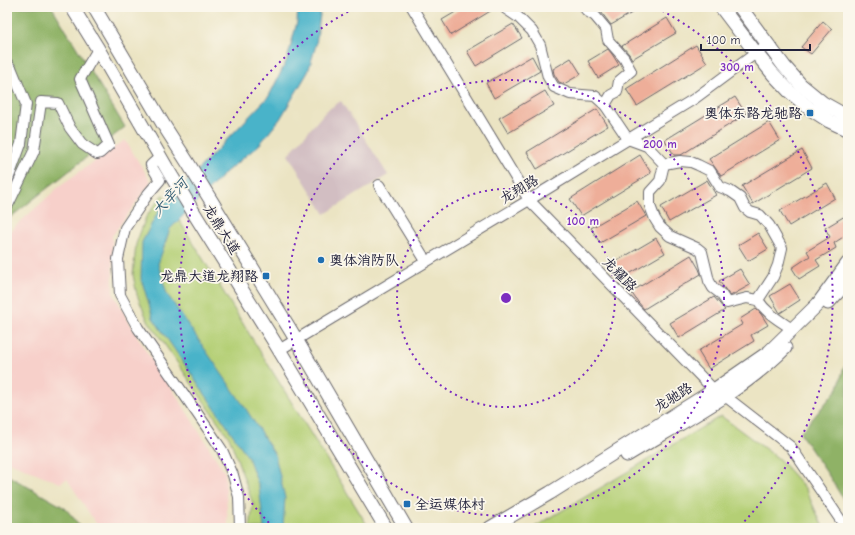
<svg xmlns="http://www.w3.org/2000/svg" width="855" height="535" font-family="'Comic Neue','LXGW WenKai TC',sans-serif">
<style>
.built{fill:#f7d0ca}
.industrial{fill:#d2bec2}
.green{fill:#b4cf75;stroke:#6b7858}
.forest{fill:#8fb266;stroke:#586a50}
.water{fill:#4ab3c9;stroke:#366a82}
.building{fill:#eeae99}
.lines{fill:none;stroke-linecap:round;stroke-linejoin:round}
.minor-casing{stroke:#68666b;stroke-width:12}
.major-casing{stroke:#68666b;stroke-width:15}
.minor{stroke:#fff;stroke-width:10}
.major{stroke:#fff;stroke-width:13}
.ring{fill:none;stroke:#7b2cbf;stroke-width:2;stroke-dasharray:2 4}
.poi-dot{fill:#1f6fb2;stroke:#fbf7ec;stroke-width:1.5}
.labels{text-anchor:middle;stroke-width:3.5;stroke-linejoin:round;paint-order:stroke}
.poi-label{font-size:14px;fill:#22223b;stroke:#fbf7ec;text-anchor:end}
.street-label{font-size:14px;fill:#22223b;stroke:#fbf7ec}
.water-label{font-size:15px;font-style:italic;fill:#325c74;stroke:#fbf7ec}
.centre{fill:#7b2cbf;stroke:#fbf7ec;stroke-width:2}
.ring-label{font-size:12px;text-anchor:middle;font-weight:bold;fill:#7b2cbf;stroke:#fbf7ec;stroke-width:3.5;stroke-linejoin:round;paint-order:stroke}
</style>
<rect width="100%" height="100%" fill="#fbf7ec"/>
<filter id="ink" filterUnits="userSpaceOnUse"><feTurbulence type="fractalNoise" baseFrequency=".025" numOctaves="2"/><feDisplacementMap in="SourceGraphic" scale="8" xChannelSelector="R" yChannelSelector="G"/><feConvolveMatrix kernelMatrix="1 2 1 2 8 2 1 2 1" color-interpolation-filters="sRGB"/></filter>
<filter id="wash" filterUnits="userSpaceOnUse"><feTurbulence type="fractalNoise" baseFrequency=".012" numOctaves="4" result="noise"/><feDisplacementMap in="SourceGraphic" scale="16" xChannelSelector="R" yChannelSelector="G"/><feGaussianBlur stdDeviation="0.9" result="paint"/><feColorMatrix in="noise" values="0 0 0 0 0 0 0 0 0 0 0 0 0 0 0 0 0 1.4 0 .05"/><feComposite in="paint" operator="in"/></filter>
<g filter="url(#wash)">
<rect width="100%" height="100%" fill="#ebe4c3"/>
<path class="built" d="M 125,140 L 151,182 L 112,236 L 113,293 L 144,348 L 180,401 L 225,473 L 228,528 L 99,528 L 67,479 L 60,483 L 7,461 L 7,234 L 62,184 Z"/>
<path class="industrial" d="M 341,101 L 388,175 L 325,214 L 288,155 L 326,111 Z"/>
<g class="green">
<path d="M 163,194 L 369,528 L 250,528 L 253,504 L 230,439 L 147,319 L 137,295 L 133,275 L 136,244 L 146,217 Z"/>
<path d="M 721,416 L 779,459 L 805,488 L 823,527 L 821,528 L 533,528 Z"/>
</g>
<g class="forest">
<path d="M 7,7 L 52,7 L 125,127 L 7,220 Z"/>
<path d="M 848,363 L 848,507 L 829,476 L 800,433 L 814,417 L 838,388 L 844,367 Z"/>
<path d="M 7,475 L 65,508 L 82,528 L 7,528 Z"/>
</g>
<path class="water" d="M 298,7 L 321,7 L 316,45 L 308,72 L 280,119 L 259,145 L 227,171 L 170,229 L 158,264 L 167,294 L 246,409 L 275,455 L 285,498 L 283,528 L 264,528 L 259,487 L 248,457 L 153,318 L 141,278 L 142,242 L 159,210 L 269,96 L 287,60 L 297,22 Z"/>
<g id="blocks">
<g class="building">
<path d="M 464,7 L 497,7 L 451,35 L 442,20 Z"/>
<path d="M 608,7 L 642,7 L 611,25 L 601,12 Z"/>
<path d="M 667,18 L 676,33 L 632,59 L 629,54 L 622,46 Z"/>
<path d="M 823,21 L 832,29 L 811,54 L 801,47 Z"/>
<path d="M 513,24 L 522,38 L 476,66 L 467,51 Z"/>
<path d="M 696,45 L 707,63 L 637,106 L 626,89 Z"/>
<path d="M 608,49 L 612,54 L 619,65 L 598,78 L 588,61 Z"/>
<path d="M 532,56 L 540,71 L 494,98 L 486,83 Z"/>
<path d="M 571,58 L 581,74 L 564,84 L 559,82 L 554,74 L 553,69 Z"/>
<path d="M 545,91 L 554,106 L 508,133 L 499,118 Z"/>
<path d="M 735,97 L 746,114 L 681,155 L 674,155 L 665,140 Z"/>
<path d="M 597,109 L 608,126 L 537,169 L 527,152 Z"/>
<path d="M 769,122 L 780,140 L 721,176 L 709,159 Z"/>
<path d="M 802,150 L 812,168 L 753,204 L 742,186 Z"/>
<path d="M 640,155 L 651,173 L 581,216 L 570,199 Z"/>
<path d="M 707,180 L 716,195 L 669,222 L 661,207 Z"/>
<path d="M 827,183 L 835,198 L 789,226 L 780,211 Z"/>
<path d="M 637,201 L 646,216 L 600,243 L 591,228 Z"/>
<path d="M 845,216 L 848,221 L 848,234 L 834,243 L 836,248 L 816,260 L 820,266 L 799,279 L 792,268 L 810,256 L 807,251 L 830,237 L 825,228 Z"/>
<path d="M 758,233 L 768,249 L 748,261 L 738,245 Z"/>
<path d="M 656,238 L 665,253 L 619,280 L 610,265 Z"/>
<path d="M 691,255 L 699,269 L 701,274 L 644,309 L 638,302 L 631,292 Z"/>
<path d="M 740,269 L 750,285 L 734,294 L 730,296 L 719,281 Z"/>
<path d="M 790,284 L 800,300 L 780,313 L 770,296 Z"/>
<path d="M 714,297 L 725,310 L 679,338 L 670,323 Z"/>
<path d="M 756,309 L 761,314 L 768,325 L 751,335 L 754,341 L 709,369 L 698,351 L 743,324 L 740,319 Z"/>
</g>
</g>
</g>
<g filter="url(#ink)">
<use href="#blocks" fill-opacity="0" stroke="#68666b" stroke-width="1"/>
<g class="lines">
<g class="minor-casing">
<g id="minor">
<path d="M 412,7 L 529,200 L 714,390 L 725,396 L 791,447 L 846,528"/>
<path d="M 505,7 L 506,9 L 518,17 L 532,31 L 540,45 L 548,77 L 554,87 L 570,94 L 595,96 L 605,105 L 628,139 L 647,146 L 664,164 L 660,181 L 650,192 L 650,206 L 655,219 L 660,227 L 670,236 L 697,248 L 702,252 L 709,281 L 713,288 L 721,294 L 727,303 L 747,298 L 758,300 C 766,313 779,320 792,329"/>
<path d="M 584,7 L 587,11 L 595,16 L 606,29 L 608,40 L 624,58 L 631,71 L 619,81 L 617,92 L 611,95 L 605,105"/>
<path d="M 7,63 L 12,70 L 26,104 L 21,144 L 7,182"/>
<path d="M 160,157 L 151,165 L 160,180 L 148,194 L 125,228 L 118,259 L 120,295 L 138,328 L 210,432 L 222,450 L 233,475 L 239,497 L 240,528"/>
<path d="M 664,164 L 680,161 L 691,162 L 698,165 L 710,171 L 720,187 L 730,191 L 740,198 L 745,208 L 750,212 L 760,215 L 769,225 L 782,248 L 778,265 L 773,277 L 758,300"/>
<path d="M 379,185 L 426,261"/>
<path d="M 7,205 L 9,203 L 34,151 L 41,102 L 58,103 L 70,128 L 82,144 L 97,154 L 100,153 L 109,145 L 80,79 L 98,49"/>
<path d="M 279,350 L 529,200 L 694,99 L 768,44"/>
</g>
</g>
<g class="major-casing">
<g id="major">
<path d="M 72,7 L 98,49 L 169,172 L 197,218 L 275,343 L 386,528"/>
<path d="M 94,7 L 163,124 L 188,163 L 291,331 L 406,528"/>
<path d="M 721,7 L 756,53 L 773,74 L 789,91 L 809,108 L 829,121 L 848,130"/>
<path d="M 740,7 L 784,66 L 801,85 L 823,103 L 848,117"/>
<path d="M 828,303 L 848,281"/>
<path d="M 627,455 C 680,423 741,392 785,348"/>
<path d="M 490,528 L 550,493 L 714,390 L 769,352 L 818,304 L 848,263"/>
</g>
</g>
<use href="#minor" class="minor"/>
<use href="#major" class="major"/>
</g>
</g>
<g class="ring">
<circle cx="506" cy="298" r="109"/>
<circle cx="506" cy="298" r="218"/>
<path d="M273 527A327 327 0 0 1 355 8M657 8A327 327 0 0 1 739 527"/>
</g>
<g class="poi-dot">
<rect x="806" y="109" width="8" height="8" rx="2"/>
<circle cx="321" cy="260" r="4"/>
<rect x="262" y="272" width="8" height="8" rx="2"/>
<rect x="403" y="500" width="8" height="8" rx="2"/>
</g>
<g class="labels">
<g class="poi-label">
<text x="802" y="118">奥体东路龙驰路</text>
<text x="329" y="265" text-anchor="start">奥体消防队</text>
<text x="258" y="281">龙鼎大道龙翔路</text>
<text x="415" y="509" text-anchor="start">全运媒体村</text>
</g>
<g class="street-label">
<text transform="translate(519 189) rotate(-31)" y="5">龙翔路</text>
<text transform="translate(222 229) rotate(58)" y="5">龙鼎大道</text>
<text transform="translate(620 274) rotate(46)" y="5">龙耀路</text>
<text transform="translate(673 397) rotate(-32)" y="5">龙驰路</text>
</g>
<g class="water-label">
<text transform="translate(170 197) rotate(-47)" y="5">大辛河</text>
</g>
</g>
<circle cx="506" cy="298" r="6" class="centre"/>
<g class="ring-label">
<text x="737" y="71">300 m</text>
<text x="660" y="148">200 m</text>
<text x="583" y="225">100 m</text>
</g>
<rect width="855" height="535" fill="none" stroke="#fbf7ec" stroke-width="24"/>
<path d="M701 44v6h109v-6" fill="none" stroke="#22223b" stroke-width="2"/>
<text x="707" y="44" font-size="12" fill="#22223b" stroke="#fbf7ec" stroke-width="3" paint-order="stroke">100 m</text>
</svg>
